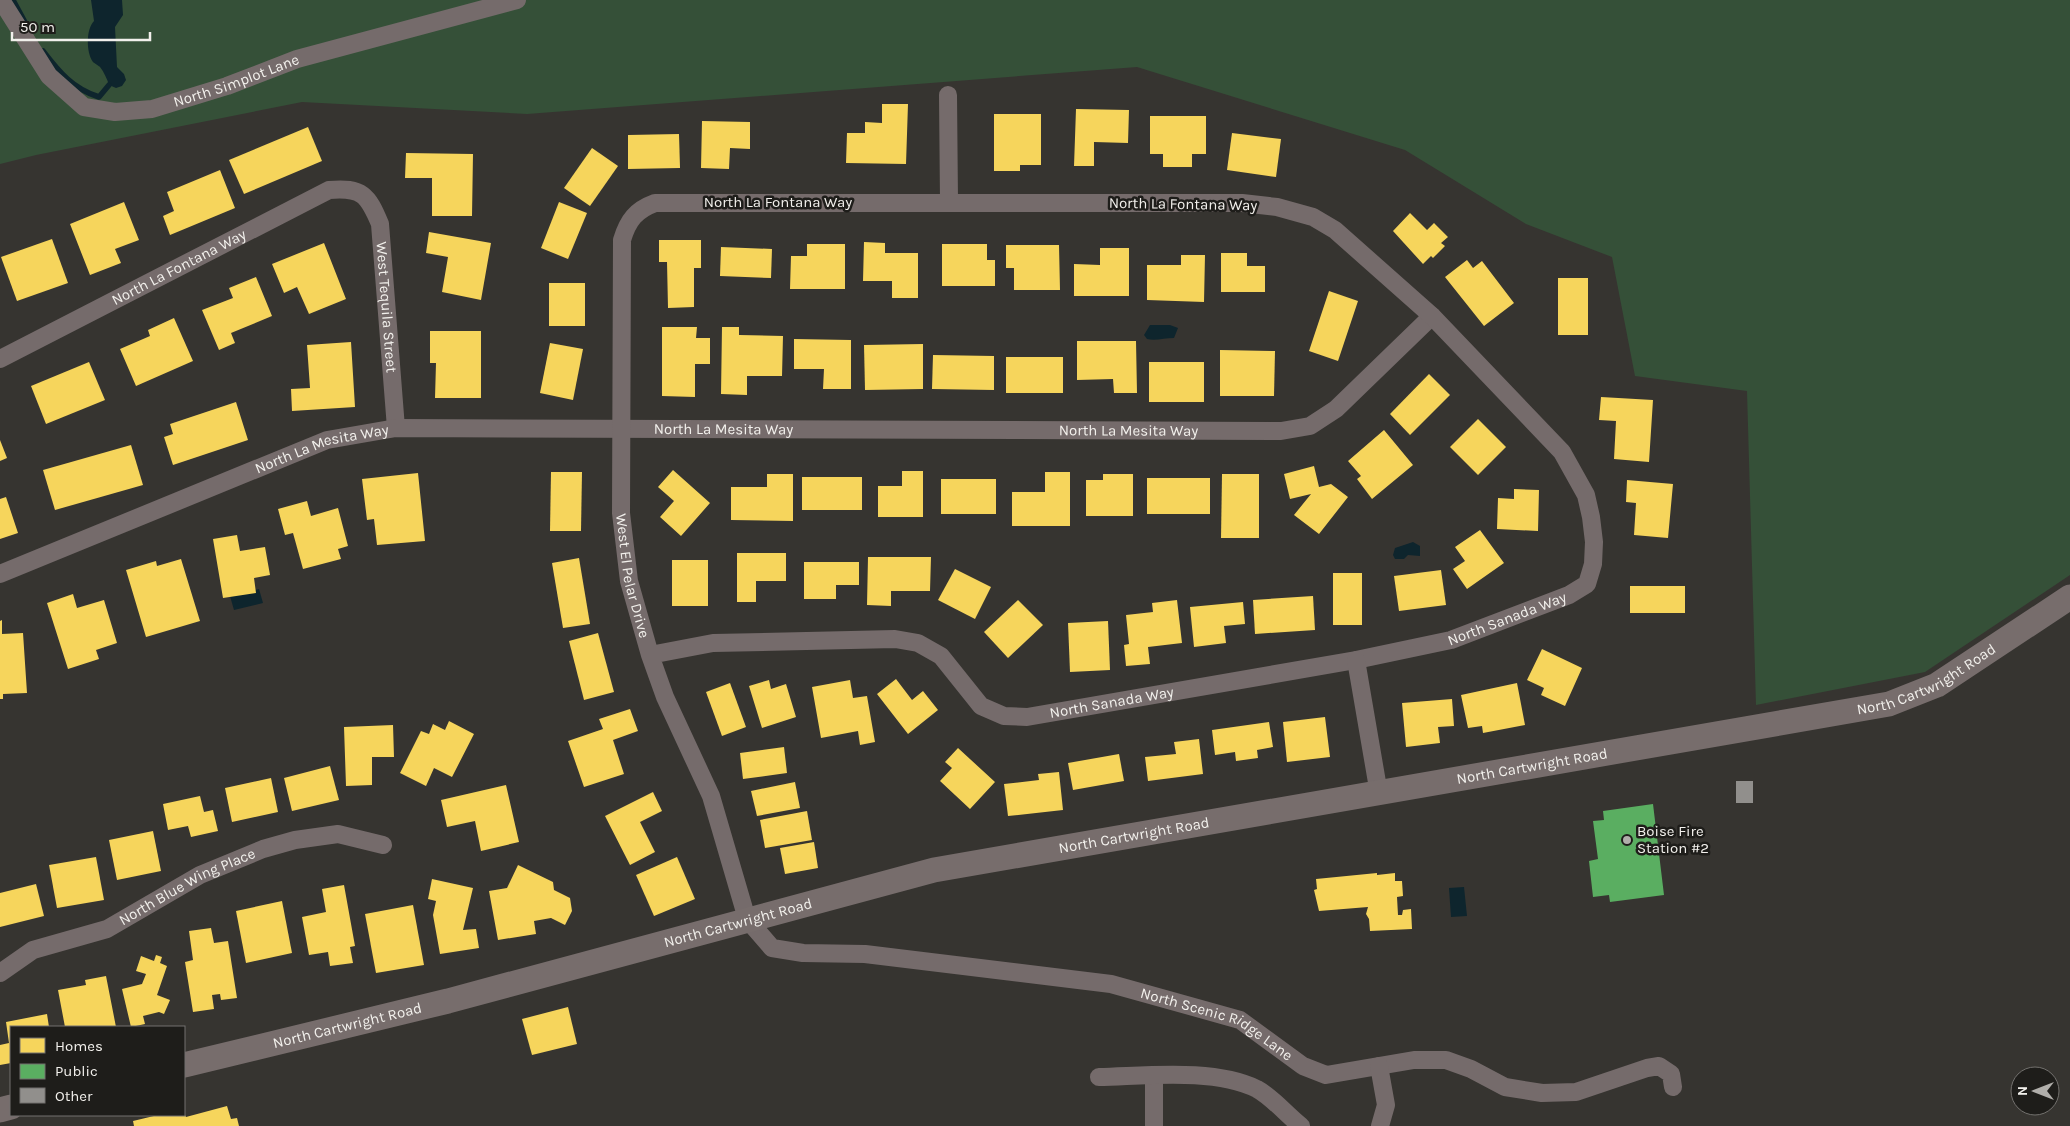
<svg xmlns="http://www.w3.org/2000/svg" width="2070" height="1126" font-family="Karla,sans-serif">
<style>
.green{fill:#355038}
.water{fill:#0e252d}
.homes{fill:#f6d55c}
.public{fill:#5aae61}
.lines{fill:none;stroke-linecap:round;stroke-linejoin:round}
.stream{stroke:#0e252d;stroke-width:5.5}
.building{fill:#918f8c}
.street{stroke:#756b6b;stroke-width:18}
.secondary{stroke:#776d6c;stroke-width:25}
.poi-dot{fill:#b0aeaa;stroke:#1e1d1a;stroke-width:2}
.labels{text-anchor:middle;stroke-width:5;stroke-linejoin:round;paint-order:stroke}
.street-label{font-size:15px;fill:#f2f0ec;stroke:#1e1d1a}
.poi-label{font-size:15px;fill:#f2f0ec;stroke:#1e1d1a;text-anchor:start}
</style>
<rect width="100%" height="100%" fill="#363430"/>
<path class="green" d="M 0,0 L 2070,0 L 2070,575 L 1925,672 L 1756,705 L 1747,391 L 1635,376 L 1612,257 L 1526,224 L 1405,150 L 1137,67 L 527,114 L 302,102 L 36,155 L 0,164 Z"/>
<g class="water">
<path d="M 91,0 L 122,0 L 123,15 L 115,27 L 117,67 L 124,74 L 126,80 L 122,86 L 116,88 L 109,85 C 107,79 104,72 100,67 C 99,66 94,63 93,62 C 86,52 86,29 94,21 Z"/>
<path d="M 1150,325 L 1170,325 L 1178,328 L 1174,338 C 1165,338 1155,341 1147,339 L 1144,335 Z"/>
<path d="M 1413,542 L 1420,546 L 1420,556 L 1408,555 L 1404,559 L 1395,559 L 1393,555 L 1395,548 Z"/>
<path d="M 259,589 L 263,603 L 234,610 L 230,596 Z"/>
<path d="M 1464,887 L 1467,916 L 1451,917 L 1449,888 Z"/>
</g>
<g class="homes">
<path d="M 882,104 L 908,104 L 906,164 L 846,163 L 847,133 L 865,133 L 865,122 L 882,123 Z"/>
<path d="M 1076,109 L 1129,110 L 1128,143 L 1094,142 L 1094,166 L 1074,166 Z"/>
<path d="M 994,114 L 1041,114 L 1041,165 L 1020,165 L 1020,171 L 994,171 Z"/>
<path d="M 1150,116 L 1206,116 L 1206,154 L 1192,154 L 1192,167 L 1163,167 L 1163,154 L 1150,154 Z"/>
<path d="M 702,121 L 750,122 L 750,149 L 730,148 L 729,169 L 701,168 Z"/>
<path d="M 308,127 L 322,161 L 244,194 L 229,160 Z"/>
<path d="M 1232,133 L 1281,139 L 1276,177 L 1227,170 Z"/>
<path d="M 679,134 L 680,168 L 628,169 L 628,135 Z"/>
<path d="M 592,148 L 618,166 L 590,206 L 564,188 Z"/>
<path d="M 406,153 L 473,154 L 472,216 L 432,216 L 432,178 L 405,178 Z"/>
<path d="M 220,170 L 235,208 L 170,235 L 163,216 L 174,211 L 167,192 Z"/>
<path d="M 124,202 L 139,240 L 115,249 L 121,263 L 90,275 L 70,224 Z"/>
<path d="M 559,202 L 587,213 L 568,259 L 541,248 Z"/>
<path d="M 1410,213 L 1427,230 L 1434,223 L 1448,237 L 1441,243 L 1445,246 L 1433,258 L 1431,256 L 1423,264 L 1393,231 Z"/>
<path d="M 429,232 L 491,243 L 481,300 L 442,292 L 448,257 L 426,253 Z"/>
<path d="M 52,239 L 68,283 L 17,301 L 1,257 Z"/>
<path d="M 659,240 L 701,240 L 701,268 L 694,268 L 694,307 L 668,308 L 667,262 L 659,262 Z"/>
<path d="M 864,242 L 885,243 L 885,253 L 918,253 L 918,298 L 892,298 L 892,281 L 863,281 Z"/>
<path d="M 324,243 L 346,299 L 309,314 L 297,287 L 284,293 L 272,264 Z"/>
<path d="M 807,244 L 845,244 L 845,289 L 790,289 L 791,256 L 807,256 Z"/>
<path d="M 942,244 L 987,244 L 987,260 L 995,260 L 995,286 L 942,286 Z"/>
<path d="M 1006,245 L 1059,245 L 1060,290 L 1014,290 L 1014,268 L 1006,268 Z"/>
<path d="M 721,247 L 772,249 L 771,278 L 720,276 Z"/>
<path d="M 1100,248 L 1129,248 L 1129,296 L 1074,296 L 1074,264 L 1100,265 Z"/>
<path d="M 1221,253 L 1247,253 L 1247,266 L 1265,266 L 1265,292 L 1221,292 Z"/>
<path d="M 1181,255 L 1205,255 L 1204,302 L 1147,300 L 1147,265 L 1181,265 Z"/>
<path d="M 1467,260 L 1473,268 L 1482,261 L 1514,303 L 1484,326 L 1445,277 Z"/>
<path d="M 256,277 L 272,316 L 231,333 L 235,343 L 219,350 L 202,310 L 233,298 L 229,288 Z"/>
<rect x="1558" y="278" width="30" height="57"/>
<rect x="549" y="283" width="36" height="43"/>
<path d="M 1329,291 L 1358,301 L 1338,361 L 1309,351 Z"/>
<path d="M 174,318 L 193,361 L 136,386 L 120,349 L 150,336 L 148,330 Z"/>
<path d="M 662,327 L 697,327 L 696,338 L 710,338 L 710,364 L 695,364 L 695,397 L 662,396 Z"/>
<path d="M 722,327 L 739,327 L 739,335 L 783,336 L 782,376 L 747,376 L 747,395 L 721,394 Z"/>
<path d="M 430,331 L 481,331 L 481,398 L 435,398 L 436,363 L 430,363 Z"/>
<path d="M 794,339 L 851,340 L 851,389 L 823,389 L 824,369 L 794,369 Z"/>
<path d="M 1077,341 L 1136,341 L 1137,393 L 1114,393 L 1113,379 L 1077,380 Z"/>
<path d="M 351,342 L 355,407 L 292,411 L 291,389 L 310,388 L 307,345 Z"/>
<path d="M 550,343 L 583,349 L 573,400 L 540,393 Z"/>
<path d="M 923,344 L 923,389 L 865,390 L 864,345 Z"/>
<path d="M 1220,350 L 1275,351 L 1274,396 L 1220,396 Z"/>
<path d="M 933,355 L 994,356 L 994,390 L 932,389 Z"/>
<rect x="1006" y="357" width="57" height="36"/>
<path d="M 89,362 L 105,400 L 46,424 L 31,386 Z"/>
<rect x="1149" y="362" width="55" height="40"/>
<path d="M 1429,374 L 1450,395 L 1410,435 L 1390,414 Z"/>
<path d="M 1601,397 L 1653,400 L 1649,462 L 1614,459 L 1616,421 L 1599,420 Z"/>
<path d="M 236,402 L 248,440 L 173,465 L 164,437 L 173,434 L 170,424 Z"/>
<path d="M 1478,419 L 1506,447 L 1478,475 L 1450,447 Z"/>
<path d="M 1384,430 L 1413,465 L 1372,499 L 1357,479 L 1361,476 L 1348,461 Z"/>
<path d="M 0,440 L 7,458 L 0,461 Z"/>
<path d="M 131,445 L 143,485 L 55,510 L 43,470 Z"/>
<path d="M 1314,466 L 1319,487 L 1331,484 L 1348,497 L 1319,534 L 1294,515 L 1311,494 L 1290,499 L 1284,474 Z"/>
<path d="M 673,470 L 710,503 L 681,536 L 660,517 L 674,501 L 658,487 Z"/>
<path d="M 902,471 L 923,471 L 923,517 L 878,517 L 878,486 L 902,486 Z"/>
<path d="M 551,472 L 582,472 L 581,531 L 550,531 Z"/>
<path d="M 1045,472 L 1070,472 L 1070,526 L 1012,526 L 1012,492 L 1045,492 Z"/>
<path d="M 418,473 L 425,541 L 377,545 L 374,519 L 367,520 L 362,479 Z"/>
<path d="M 767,474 L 793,474 L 793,521 L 731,520 L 731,487 L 767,487 Z"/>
<path d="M 1103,474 L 1133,474 L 1133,516 L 1086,516 L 1086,480 L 1103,480 Z"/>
<path d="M 1222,474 L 1259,474 L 1259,538 L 1221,538 Z"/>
<rect x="802" y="477" width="60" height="33"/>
<rect x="1147" y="478" width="63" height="36"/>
<rect x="941" y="479" width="55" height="35"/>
<path d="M 1627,480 L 1673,484 L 1668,538 L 1634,535 L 1636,503 L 1626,502 Z"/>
<path d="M 1514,489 L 1539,490 L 1538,531 L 1497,529 L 1498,498 L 1514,499 Z"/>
<path d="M 6,497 L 18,533 L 0,539 L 0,499 Z"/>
<path d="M 307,501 L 311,516 L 338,508 L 348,546 L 338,549 L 341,559 L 303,569 L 293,533 L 285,535 L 278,509 Z"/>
<path d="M 1480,530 L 1504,563 L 1467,589 L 1453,569 L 1465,561 L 1455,547 Z"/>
<path d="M 237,535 L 240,551 L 265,547 L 270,575 L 254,578 L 256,593 L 223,598 L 213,539 Z"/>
<path d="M 737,553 L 786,553 L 786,581 L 756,581 L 756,602 L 737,602 Z"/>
<path d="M 868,557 L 931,557 L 930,591 L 891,591 L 891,606 L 867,605 Z"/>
<path d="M 579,558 L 590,624 L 563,628 L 552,563 Z"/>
<path d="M 181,559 L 200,621 L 146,637 L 126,570 L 156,561 L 157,566 Z"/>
<rect x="672" y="560" width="36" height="46"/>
<path d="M 804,562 L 859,562 L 859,585 L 836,585 L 836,599 L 804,599 Z"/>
<path d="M 955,569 L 991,587 L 975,619 L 938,600 Z"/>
<path d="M 1441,570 L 1446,605 L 1399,611 L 1394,576 Z"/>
<rect x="1333" y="573" width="29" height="52"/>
<rect x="1630" y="586" width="55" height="27"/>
<path d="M 73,594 L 77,608 L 104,600 L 117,643 L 96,650 L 99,659 L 68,669 L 47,603 Z"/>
<path d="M 1313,596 L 1315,630 L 1255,634 L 1253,600 Z"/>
<path d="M 1018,600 L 1043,625 L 1008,658 L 984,632 Z"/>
<path d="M 1177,600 L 1182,643 L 1148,647 L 1150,664 L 1126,666 L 1124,645 L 1129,644 L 1126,615 L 1153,612 L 1152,603 Z"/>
<path d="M 1243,602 L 1245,624 L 1224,626 L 1226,643 L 1194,647 L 1190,607 Z"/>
<path d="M 2,620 L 2,634 L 23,633 L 27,693 L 3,694 L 3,699 L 0,699 L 0,621 Z"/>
<path d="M 1108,621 L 1110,670 L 1070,672 L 1068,623 Z"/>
<path d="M 598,633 L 614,692 L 584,700 L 569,641 Z"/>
<path d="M 1542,649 L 1582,668 L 1565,706 L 1541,695 L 1544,688 L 1527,680 Z"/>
<path d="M 896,679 L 912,700 L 923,691 L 938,710 L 908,734 L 877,694 Z"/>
<path d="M 769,680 L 771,689 L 786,684 L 796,717 L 762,728 L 749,686 Z"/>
<path d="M 850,680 L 853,698 L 867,696 L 875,742 L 860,745 L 858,731 L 821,738 L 812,687 Z"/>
<path d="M 730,683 L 746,727 L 722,736 L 706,692 Z"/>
<path d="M 1517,683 L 1525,725 L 1483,733 L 1482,726 L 1468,728 L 1461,695 Z"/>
<path d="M 1452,699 L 1454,726 L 1438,727 L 1440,743 L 1406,747 L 1402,703 Z"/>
<path d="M 630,709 L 638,731 L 613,740 L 624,774 L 584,787 L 568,741 L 603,729 L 599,719 Z"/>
<path d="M 1325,717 L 1330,757 L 1287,762 L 1283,722 Z"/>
<path d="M 449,721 L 474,734 L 452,777 L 434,768 L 426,786 L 400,773 L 421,731 L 429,734 L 433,724 L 445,730 Z"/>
<path d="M 1269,722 L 1273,747 L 1257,750 L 1258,758 L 1236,761 L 1235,752 L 1215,755 L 1212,730 Z"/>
<path d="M 393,725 L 394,757 L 372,757 L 372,785 L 346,786 L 344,727 Z"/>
<path d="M 1199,739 L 1203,774 L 1148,781 L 1145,757 L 1176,754 L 1174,742 Z"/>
<path d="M 784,747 L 787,773 L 743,779 L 740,753 Z"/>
<path d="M 958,748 L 995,782 L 970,809 L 940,781 L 952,768 L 945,762 Z"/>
<path d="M 1119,754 L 1124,781 L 1073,790 L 1068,763 Z"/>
<path d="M 330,766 L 339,800 L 292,811 L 284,778 Z"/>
<path d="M 1059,772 L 1063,810 L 1008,816 L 1004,784 L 1039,780 L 1038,774 Z"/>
<path d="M 271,778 L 278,812 L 232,822 L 225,788 Z"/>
<path d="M 795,782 L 800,808 L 757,816 L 751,791 Z"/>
<path d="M 506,785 L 519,842 L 481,851 L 475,821 L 447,827 L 441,800 Z"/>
<path d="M 653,792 L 662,811 L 640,822 L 655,852 L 630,865 L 605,816 Z"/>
<path d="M 200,796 L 204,812 L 213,810 L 218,831 L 191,837 L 188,826 L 168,830 L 163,804 Z"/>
<path d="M 807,811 L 812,840 L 765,848 L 760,820 Z"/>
<path d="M 153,831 L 161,871 L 117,880 L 109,840 Z"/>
<path d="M 814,842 L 818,868 L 785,874 L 780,848 Z"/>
<path d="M 96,857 L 104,900 L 57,908 L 49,865 Z"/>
<path d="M 677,857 L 695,899 L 654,916 L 636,875 Z"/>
<path d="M 518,865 L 553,882 L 554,890 L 570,898 L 572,911 L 565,925 L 551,918 L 534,921 L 536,934 L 498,940 L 489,891 L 507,888 Z"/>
<path d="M 1377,873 L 1377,875 L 1395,873 L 1395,881 L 1402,881 L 1403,896 L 1397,897 L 1398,915 L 1402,915 L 1403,910 L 1411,909 L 1412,929 L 1370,931 L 1369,919 L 1366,914 L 1368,907 L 1319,911 L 1314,890 L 1317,889 L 1316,879 Z"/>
<path d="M 432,879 L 473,888 L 463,930 L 476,929 L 479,948 L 440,954 L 433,915 L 436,901 L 428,899 Z"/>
<path d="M 36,884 L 44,916 L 0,927 L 0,893 Z"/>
<path d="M 344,885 L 355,946 L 350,947 L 353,963 L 330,966 L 328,952 L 309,955 L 302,917 L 326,912 L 322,889 Z"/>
<path d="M 282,901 L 292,953 L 246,963 L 236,911 Z"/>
<path d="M 413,905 L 424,965 L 376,973 L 365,914 Z"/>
<path d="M 211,928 L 214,943 L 228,941 L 237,998 L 221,1000 L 220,994 L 212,995 L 214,1009 L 193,1012 L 185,962 L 193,960 L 189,931 Z"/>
<path d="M 156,955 L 162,957 L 160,963 L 167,966 L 157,995 L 170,1000 L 164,1014 L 159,1012 L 143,1016 L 145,1024 L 131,1027 L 122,989 L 142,984 L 146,974 L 136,971 L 141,956 L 154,961 Z"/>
<path d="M 106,976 L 116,1027 L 65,1027 L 58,990 L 86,985 L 85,980 Z"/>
<path d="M 568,1007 L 577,1044 L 532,1055 L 522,1019 Z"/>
<path d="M 47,1014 L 49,1027 L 11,1027 L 11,1063 L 0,1065 L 0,1045 L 9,1043 L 6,1022 Z"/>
<path d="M 227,1106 L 231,1119 L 237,1118 L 239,1126 L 134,1126 L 133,1121 L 158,1115 L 185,1115 L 186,1117 Z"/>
</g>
<path class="public" d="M 1653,804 L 1664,895 L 1610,902 L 1609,895 L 1593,897 L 1589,861 L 1598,859 L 1593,821 L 1604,820 L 1603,811 Z"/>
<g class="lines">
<g class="stream">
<path d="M 13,0 L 26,24"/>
<path d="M 43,51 C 59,72 73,89 99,97 L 109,85"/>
</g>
</g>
<rect class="building" x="1736" y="781" width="17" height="22"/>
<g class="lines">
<g class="street">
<path id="s1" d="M 1,0 L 49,76 L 84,107 L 115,112 L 152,109 L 227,86 L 297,59 L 517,0"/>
<path d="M 948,95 L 949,201"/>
<path id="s2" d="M 0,359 L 329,190 C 362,187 368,195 380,224 L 396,428"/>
<path id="s3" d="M 0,574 L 327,440 L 396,428 L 1281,431 L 1310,426 L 1336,409 L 1432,316"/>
<path id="s4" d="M 650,655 L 713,643 L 895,639 L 918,643 L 941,656 L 981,706 L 1004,716 L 1027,717 L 1356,660 L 1451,640 L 1569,595 L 1587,584 L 1593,564 L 1594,542 L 1591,517 L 1586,495 L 1562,452 L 1432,316 L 1335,230 L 1313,217 L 1277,207 L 1242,203 L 655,203 C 636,210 628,220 622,240 L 621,513 L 629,581 L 650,655 L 665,697 L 711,796 L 747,919 L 772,948 L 803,953 L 865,954 L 1111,984 L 1240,1020 L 1303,1066 L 1326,1075 L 1414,1060 L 1446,1060 L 1471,1069 L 1505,1087 L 1542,1093 L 1576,1092 L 1647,1068 L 1659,1066 L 1671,1074 L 1673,1087"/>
<path d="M 1356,660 L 1379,794"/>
<path id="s5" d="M 0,973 L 33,950 L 107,929 L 200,875 L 263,849 L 295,840 L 338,834 L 383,845"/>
<path d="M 1379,1066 L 1386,1105 L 1380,1126"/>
<path d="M 1154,1076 L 1154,1126"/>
<path d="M 1099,1077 C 1147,1076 1214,1068 1257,1089 C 1272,1097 1287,1115 1301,1126"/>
</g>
<g class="secondary">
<path id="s6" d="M 184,1065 L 448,1001 L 934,870 L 1889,704 L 1937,685 L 2070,597"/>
<path d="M 0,1110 L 11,1107"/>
</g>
</g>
<circle class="poi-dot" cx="1627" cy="840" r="5"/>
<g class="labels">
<g class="street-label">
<text dy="5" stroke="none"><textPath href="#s1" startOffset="294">North Simplot Lane</textPath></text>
<text x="778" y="207">North La Fontana Way</text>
<text transform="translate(1183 204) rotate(1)" y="5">North La Fontana Way</text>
<text dy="5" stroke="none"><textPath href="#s2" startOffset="201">North La Fontana Way</textPath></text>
<text dy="5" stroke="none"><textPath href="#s2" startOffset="522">West Tequila Street</textPath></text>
<text dy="5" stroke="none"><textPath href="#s3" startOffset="751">North La Mesita Way</textPath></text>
<text dy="5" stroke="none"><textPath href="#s3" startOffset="1156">North La Mesita Way</textPath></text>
<text dy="5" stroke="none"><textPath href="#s3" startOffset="346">North La Mesita Way</textPath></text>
<text dy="5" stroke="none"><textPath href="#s4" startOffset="2518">West El Pelar Drive</textPath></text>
<text dy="5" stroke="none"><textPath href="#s4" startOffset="899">North Sanada Way</textPath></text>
<text dy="5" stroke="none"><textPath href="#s6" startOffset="1788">North Cartwright Road</textPath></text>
<text dy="5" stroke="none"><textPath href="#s4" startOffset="494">North Sanada Way</textPath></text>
<text dy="5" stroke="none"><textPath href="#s6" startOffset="1382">North Cartwright Road</textPath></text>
<text dy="5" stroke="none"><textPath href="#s6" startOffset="978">North Cartwright Road</textPath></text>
<text dy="5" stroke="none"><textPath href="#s5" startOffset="208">North Blue Wing Place</textPath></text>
<text dy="5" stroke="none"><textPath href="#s6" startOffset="572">North Cartwright Road</textPath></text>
<text dy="5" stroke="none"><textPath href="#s6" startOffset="168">North Cartwright Road</textPath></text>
<text dy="5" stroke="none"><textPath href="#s4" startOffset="3375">North Scenic Ridge Lane</textPath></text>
</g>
<g class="poi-label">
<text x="1637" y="836">Boise Fire<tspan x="1637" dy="17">Station #2</tspan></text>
</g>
</g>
<rect x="10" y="1026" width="175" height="90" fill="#1e1d1a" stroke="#73716e"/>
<rect x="20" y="1038" width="25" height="15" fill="#f6d55c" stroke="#73716e"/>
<text x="55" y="1051" font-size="15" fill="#f2f0ec">Homes</text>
<rect x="20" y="1064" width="25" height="15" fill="#5aae61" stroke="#73716e"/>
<text x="55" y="1076" font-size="15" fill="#f2f0ec">Public</text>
<rect x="20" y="1088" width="25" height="15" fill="#918f8c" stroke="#73716e"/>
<text x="55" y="1101" font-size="15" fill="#f2f0ec">Other</text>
<g transform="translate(2035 1091) rotate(270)"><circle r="24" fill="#1e1d1a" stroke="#73716e"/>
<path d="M0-4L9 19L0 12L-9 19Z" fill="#b0aeaa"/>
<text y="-8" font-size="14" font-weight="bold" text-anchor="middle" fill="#f2f0ec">N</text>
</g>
<path d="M12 32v8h138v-8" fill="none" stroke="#f2f0ec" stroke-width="2.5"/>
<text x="20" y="32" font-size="15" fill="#f2f0ec" stroke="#1e1d1a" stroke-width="4" paint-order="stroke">50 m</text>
</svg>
